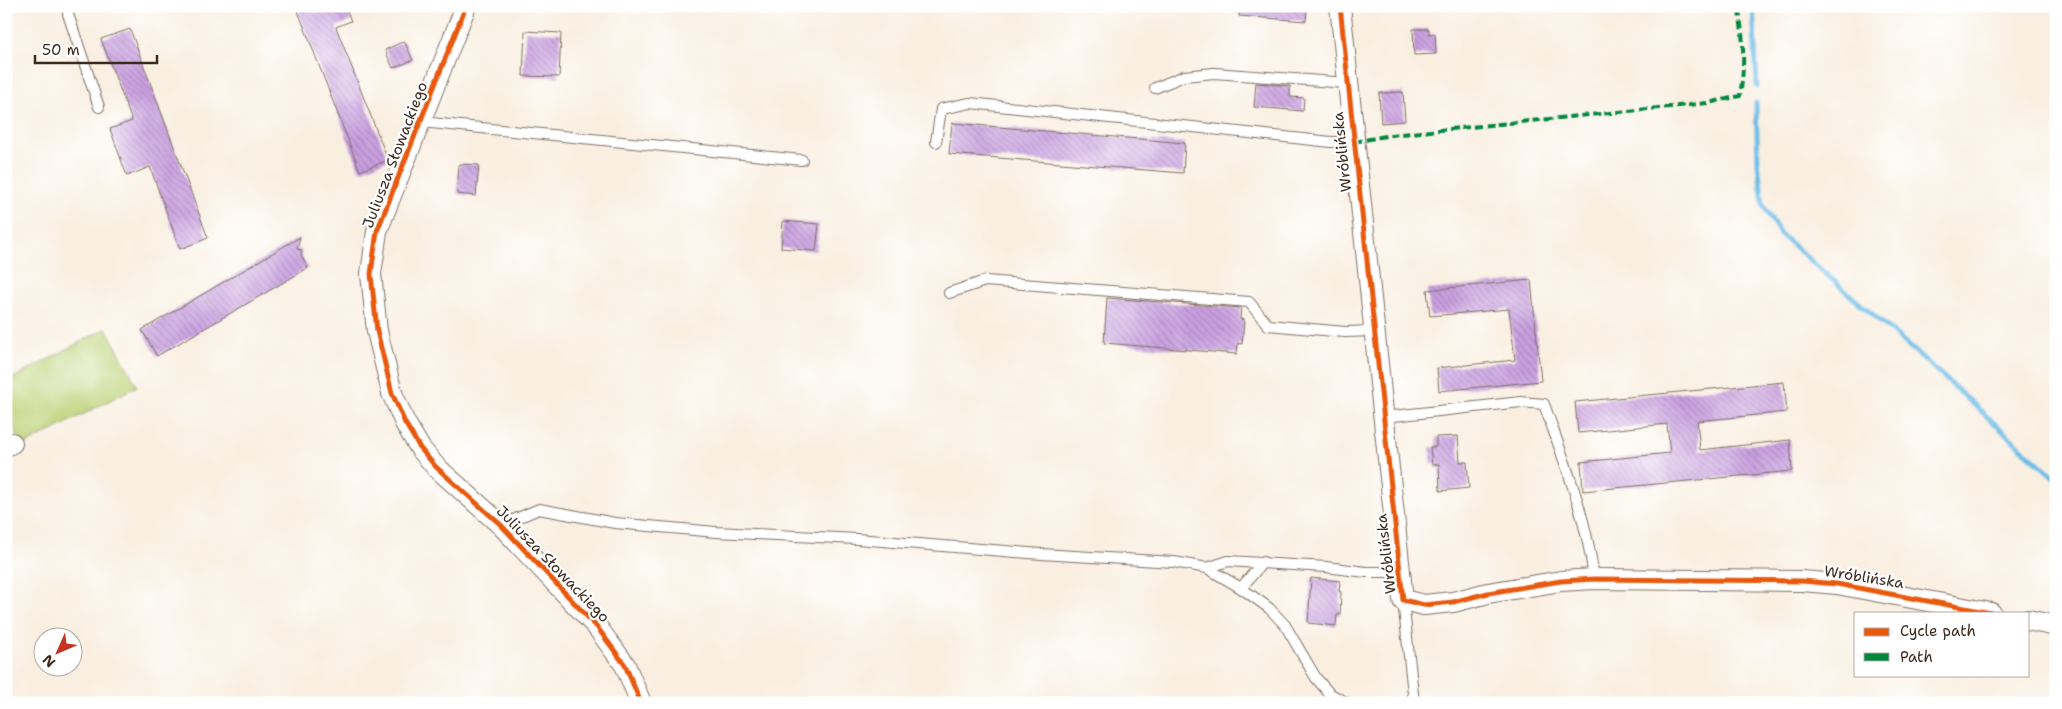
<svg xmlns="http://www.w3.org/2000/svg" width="2062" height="709" font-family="'Shantell Sans',sans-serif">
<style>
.green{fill:#bcd174;stroke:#7c7e49}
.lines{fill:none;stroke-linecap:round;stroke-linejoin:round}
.stream{stroke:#6cbde7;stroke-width:5}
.building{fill:url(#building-back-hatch)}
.lane-casing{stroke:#7e6f62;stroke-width:12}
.street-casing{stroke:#7e6f62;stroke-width:22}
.lane{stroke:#fff;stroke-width:10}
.street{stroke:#fff;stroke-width:20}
.quiet{stroke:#00873e;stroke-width:4;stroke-dasharray:8 4;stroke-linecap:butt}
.cycleway-casing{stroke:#fff;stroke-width:8}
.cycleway{stroke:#e8590c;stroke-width:5}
.labels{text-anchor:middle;stroke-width:4.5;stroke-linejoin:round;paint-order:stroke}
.street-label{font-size:15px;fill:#3b2a1e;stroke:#fff}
</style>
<defs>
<pattern id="building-back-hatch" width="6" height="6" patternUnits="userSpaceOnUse" patternTransform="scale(1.25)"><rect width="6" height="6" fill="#caa0e1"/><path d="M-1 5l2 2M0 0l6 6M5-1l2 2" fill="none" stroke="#a583b6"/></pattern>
</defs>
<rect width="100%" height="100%" fill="#fff"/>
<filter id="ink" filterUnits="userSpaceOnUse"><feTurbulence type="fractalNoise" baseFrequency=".02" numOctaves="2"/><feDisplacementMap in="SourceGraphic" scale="10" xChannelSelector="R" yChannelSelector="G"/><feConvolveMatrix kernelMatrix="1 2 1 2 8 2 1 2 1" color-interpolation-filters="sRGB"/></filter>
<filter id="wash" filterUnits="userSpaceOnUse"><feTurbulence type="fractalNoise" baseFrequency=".0096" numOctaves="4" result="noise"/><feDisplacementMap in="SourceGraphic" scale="20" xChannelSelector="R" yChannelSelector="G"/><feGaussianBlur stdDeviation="1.12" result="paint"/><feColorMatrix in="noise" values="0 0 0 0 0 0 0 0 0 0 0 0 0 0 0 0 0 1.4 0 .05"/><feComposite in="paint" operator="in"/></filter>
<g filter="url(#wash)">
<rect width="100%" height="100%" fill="#f9efe1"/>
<path class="green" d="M 106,328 L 137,386 L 23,446 L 6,413 L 6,382 Z"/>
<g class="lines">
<g class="stream">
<path d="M 1753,6 L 1757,86"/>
<path d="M 1756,103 L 1758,163 L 1763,205 L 1780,234 L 1918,354 L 2056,479"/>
</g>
</g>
<g id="blocks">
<g class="building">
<path d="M 296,6 L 345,6 L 351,21 L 336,27 L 388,160 L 360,171 Z"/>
<path d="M 1240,6 L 1307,6 L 1306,21 L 1239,16 Z"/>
<path d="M 130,29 L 208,238 L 180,249 L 150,167 L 127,176 L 110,129 L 132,121 L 101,39 Z"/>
<path d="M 1413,29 L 1429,29 L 1429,34 L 1435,34 L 1436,54 L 1414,55 Z"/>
<path d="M 525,31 L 561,33 L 559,77 L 523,76 Z"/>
<path d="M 404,41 L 413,60 L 393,68 L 385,50 Z"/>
<path d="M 1256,83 L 1290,86 L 1290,97 L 1304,98 L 1303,111 L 1254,107 Z"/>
<path d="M 1403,92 L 1405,121 L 1381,123 L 1379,93 Z"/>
<path d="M 952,123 L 1185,143 L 1183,173 L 949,154 Z"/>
<path d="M 459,164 L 479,165 L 476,196 L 457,194 Z"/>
<path d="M 783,221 L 819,224 L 816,251 L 781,248 Z"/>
<path d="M 300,237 L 297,249 L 302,250 L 301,255 L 308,268 L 157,356 L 142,330 Z"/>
<path d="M 1531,280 L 1541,381 L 1439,391 L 1437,368 L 1515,360 L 1509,309 L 1430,316 L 1427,290 Z"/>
<path d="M 1107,298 L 1241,308 L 1240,319 L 1244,320 L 1242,344 L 1238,343 L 1237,354 L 1104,343 Z"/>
<path d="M 1784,382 L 1787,412 L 1697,421 L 1700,450 L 1790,440 L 1792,471 L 1583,491 L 1581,462 L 1670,453 L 1667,424 L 1578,433 L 1575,402 Z"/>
<path d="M 1458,436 L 1460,462 L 1467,462 L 1469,488 L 1440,491 L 1439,464 L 1432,465 L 1430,447 L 1436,447 L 1436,437 Z"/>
<path d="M 1311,578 L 1340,581 L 1339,591 L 1341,592 L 1340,615 L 1337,615 L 1336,626 L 1308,623 Z"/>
</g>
</g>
</g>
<g filter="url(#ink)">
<use href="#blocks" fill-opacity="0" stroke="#7e6f62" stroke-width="1"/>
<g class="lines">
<g class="lane-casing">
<g id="lane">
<path d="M 68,6 L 68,14 L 99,107"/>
<path d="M 1155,88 L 1184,76 L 1214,73 L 1347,83"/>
<path d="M 421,122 L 802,160"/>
<path d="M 936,142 L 941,109 L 970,103 L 1331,142 L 1354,142"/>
<path d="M 949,293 L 985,281 L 1249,302 L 1268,325 L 1345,332 L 1375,331"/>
<path d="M 1384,417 L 1521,402 L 1544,404 C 1564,461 1587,517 1594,579"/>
<path d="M 501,525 L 539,509 L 615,523 L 716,532 L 857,539 L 1041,554 L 1174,562 L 1207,568 L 1241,588 L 1269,608 L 1285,625 L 1316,678 L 1329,693 L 1347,703"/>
<path d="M 1207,568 L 1228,561 L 1326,567 L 1366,572 L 1400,572"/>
<path d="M 1241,588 L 1263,562"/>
<path d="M 1403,600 L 1414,703"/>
</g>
</g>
<g class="street-casing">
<g id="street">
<path d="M 466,6 L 377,231 L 371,274 L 377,331 L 392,393 L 405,423 L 420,448 L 436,467 L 501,525 L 597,627 L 625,665 L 641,703"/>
<path d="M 1340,6 L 1403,600 L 1424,605 L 1453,602 L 1488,593 L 1561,581 L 1594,579 L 1802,581 L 1837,584 L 1991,613"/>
<path d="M 6,446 L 12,443"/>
<path d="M 2028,620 L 2056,626"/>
</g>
</g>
<use href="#lane" class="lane"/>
<use href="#street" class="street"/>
<path class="quiet" d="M 1354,142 L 1391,135 L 1708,103 L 1740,96 C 1745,64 1744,37 1738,6"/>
<g class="cycleway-casing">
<g id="cycleway">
<path d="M 466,6 L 377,231 L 371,274 L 377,331 L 392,393 L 405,423 L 420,448 L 436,467 L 501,525 L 597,627 L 625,665 L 641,703"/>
<path d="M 1340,6 L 1403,600 L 1424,605 L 1453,602 L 1488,593 L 1561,581 L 1594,579 L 1802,581 L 1837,584 L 1991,613"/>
</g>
</g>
<use href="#cycleway" class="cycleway"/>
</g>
</g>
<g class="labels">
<g class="street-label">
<text transform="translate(1342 152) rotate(-96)" y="5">Wróblińska</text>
<text transform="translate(395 155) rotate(-69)" y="5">Juliusza Słowackiego</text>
<text transform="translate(1386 554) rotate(-97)" y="5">Wróblińska</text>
<text transform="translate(553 564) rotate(46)" y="5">Juliusza Słowackiego</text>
<text transform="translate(1864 577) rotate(9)" y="5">Wróblińska</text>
</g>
</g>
<rect width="2062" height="709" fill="none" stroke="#fff" stroke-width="25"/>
<rect x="1854" y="612" width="175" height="65" fill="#ffffff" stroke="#b1aaa5"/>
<rect x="1864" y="628" width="25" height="8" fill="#e8590c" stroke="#b1aaa5"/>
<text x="1900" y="636" font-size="15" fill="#3b2a1e">Cycle path</text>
<rect x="1864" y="653" width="25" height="8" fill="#00873e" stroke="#b1aaa5"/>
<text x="1900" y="662" font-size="15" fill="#3b2a1e">Path</text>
<g transform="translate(58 652) rotate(225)"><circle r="24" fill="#ffffff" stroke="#b1aaa5"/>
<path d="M0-4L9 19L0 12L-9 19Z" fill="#c8321e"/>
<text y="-8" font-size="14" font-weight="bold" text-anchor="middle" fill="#3b2a1e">N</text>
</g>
<path d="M35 55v8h122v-8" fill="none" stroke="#3b2a1e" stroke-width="2.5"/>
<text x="42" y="55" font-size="15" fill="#3b2a1e" stroke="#ffffff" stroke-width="4" paint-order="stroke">50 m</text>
</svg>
